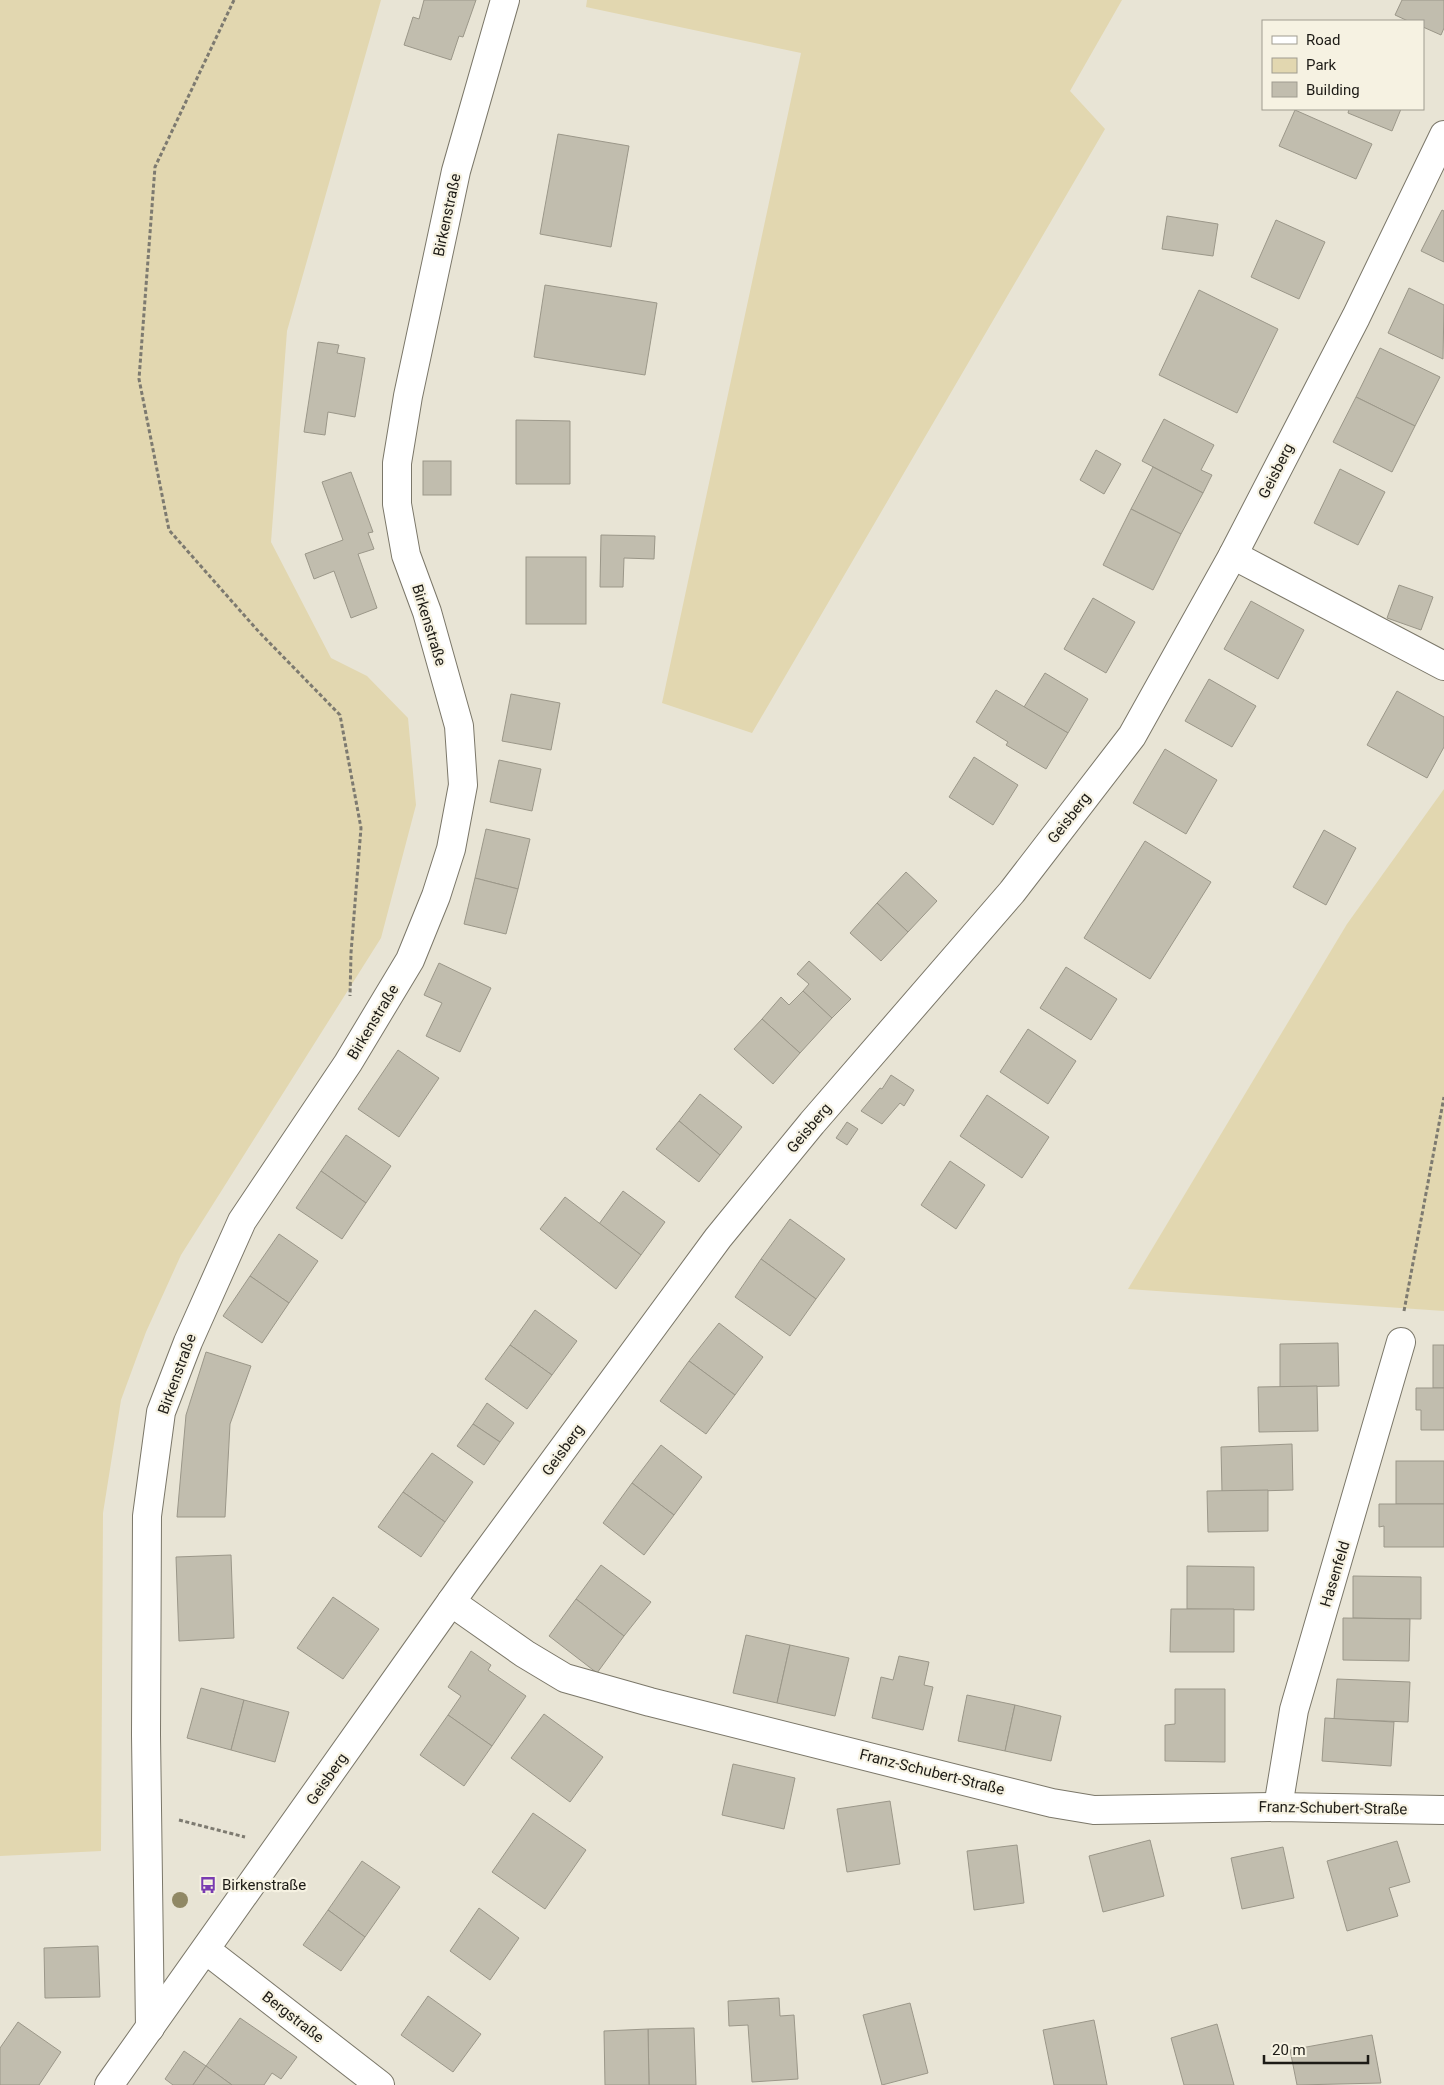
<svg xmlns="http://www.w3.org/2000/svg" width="1444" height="2085" font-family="Roboto,sans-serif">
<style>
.green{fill:#e2d7b0}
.building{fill:#c1bdae;stroke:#9b9789}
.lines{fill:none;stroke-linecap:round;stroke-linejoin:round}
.minor-casing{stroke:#7b7769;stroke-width:30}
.tertiary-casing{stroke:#7b7769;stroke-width:30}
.path{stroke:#7d7a70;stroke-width:3;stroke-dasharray:4 2.5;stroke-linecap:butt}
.minor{stroke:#fff;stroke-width:28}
.tertiary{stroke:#fff;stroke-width:28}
.tree{fill:#908865}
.labels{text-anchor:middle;stroke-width:4.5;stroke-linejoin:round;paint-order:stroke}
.street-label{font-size:15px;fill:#1d1b16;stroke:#f6f2e2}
.poi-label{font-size:15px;fill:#1d1b16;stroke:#f6f2e2;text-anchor:start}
</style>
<rect width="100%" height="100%" fill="#e8e4d5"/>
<g class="green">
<path d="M 0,0 L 381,0 L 287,331 L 271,542 L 331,658 L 367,676 L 408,718 L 416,805 L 381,938 L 181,1255 L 146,1332 L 121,1400 L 103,1513 L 101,1851 L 0,1856 Z"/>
<path d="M 587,0 L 1122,0 L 1070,91 L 1105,129 L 752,733 L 662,703 L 801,53 L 586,7 Z"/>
<path d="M 1444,789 L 1444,1311 L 1128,1289 L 1347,924 Z"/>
</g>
<g class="building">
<path d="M 424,0 L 476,0 L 463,37 L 459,36 L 451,60 L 404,45 L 413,17 L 419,19 Z"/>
<path d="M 1402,0 L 1444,0 L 1444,28 L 1441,35 L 1423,27 L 1423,21 L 1408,21 L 1395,15 Z"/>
<path d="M 1349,109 L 1401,109 L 1392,131 L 1348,113 Z"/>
<path d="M 1295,110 L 1372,144 L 1356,179 L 1279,146 Z"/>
<path d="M 558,134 L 629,146 L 611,247 L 540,234 Z"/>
<path d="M 1442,210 L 1444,211 L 1444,262 L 1421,251 Z"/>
<path d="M 1167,216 L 1218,224 L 1213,256 L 1162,249 Z"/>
<path d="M 1276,220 L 1325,242 L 1299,299 L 1251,277 Z"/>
<path d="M 545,285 L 657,303 L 645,375 L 534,357 Z"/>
<path d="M 1409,288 L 1444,305 L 1443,359 L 1388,333 Z"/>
<path d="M 1199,290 L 1278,329 L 1237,413 L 1159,375 Z"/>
<path d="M 318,342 L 339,345 L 337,353 L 365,358 L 355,417 L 328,412 L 325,435 L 304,432 Z"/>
<path d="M 1380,348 L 1440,377 L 1415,426 L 1356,397 Z"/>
<path d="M 1356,397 L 1415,426 L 1392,472 L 1333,442 Z"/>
<path d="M 1164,419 L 1214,445 L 1201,470 L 1212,475 L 1203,493 L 1142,461 Z"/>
<path d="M 516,420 L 570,421 L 570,484 L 516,484 Z"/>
<path d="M 1096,450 L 1121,464 L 1104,494 L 1080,480 Z"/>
<rect x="423" y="461" width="28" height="34"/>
<path d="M 1153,467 L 1203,493 L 1181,534 L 1131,509 Z"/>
<path d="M 1340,469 L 1385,492 L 1358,545 L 1314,523 Z"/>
<path d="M 351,472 L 373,532 L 368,533 L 374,549 L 358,554 L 377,608 L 351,618 L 334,571 L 314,579 L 305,554 L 343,540 L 322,482 Z"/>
<path d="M 1131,509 L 1181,534 L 1153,590 L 1103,565 Z"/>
<path d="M 601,535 L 655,536 L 654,559 L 624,558 L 623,587 L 600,587 Z"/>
<rect x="526" y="557" width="60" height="67"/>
<path d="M 1399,585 L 1433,597 L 1421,630 L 1387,618 Z"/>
<path d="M 1093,598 L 1135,622 L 1106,673 L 1064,649 Z"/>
<path d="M 1251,601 L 1304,630 L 1278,679 L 1224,649 Z"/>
<path d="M 1045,673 L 1088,699 L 1068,733 L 1024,707 Z"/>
<path d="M 1209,679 L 1256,706 L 1232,747 L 1185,721 Z"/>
<path d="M 996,690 L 1068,733 L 1046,769 L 1006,745 L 1008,742 L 976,722 Z"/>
<path d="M 1397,691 L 1444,717 L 1444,747 L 1427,778 L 1367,745 Z"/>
<path d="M 511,694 L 560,703 L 551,750 L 502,741 Z"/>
<path d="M 1165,749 L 1217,780 L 1186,834 L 1133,803 Z"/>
<path d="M 974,757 L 1018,785 L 993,825 L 949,797 Z"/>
<path d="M 499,760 L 541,769 L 532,811 L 490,802 Z"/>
<path d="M 486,829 L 530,839 L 518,889 L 475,878 Z"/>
<path d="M 1324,830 L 1356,848 L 1326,905 L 1293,887 Z"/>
<path d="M 1145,841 L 1211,882 L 1150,979 L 1084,938 Z"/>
<path d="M 906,872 L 937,901 L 908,932 L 877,903 Z"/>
<path d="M 475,878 L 518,889 L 506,934 L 464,924 Z"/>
<path d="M 877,903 L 908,932 L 881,961 L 850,933 Z"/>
<path d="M 809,961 L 851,999 L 832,1018 L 803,991 L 809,984 L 797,974 Z"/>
<path d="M 439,963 L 491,988 L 460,1052 L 426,1036 L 442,1003 L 424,995 Z"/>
<path d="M 1066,967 L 1117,999 L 1091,1040 L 1040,1008 Z"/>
<path d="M 803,991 L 832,1018 L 800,1053 L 762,1019 L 781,997 L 789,1005 Z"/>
<path d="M 762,1019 L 800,1053 L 773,1084 L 734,1049 Z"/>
<path d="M 1028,1029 L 1076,1061 L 1048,1104 L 1000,1072 Z"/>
<path d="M 398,1050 L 439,1078 L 399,1137 L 358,1109 Z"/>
<path d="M 891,1075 L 914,1090 L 904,1106 L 900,1103 L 882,1124 L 861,1111 L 880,1088 L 882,1089 Z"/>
<path d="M 700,1094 L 742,1127 L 720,1155 L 679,1121 Z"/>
<path d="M 987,1095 L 1049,1137 L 1022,1178 L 960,1136 Z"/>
<path d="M 679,1121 L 720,1155 L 699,1182 L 656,1149 Z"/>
<path d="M 847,1122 L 858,1129 L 847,1145 L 836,1138 Z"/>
<path d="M 346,1135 L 391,1166 L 366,1203 L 321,1171 Z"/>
<path d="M 950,1161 L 985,1185 L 956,1229 L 921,1205 Z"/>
<path d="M 321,1171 L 366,1203 L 342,1239 L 296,1208 Z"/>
<path d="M 623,1191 L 665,1222 L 641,1255 L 599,1224 Z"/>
<path d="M 565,1197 L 641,1255 L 616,1289 L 540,1229 Z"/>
<path d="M 790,1219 L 845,1259 L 816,1299 L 761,1259 Z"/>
<path d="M 279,1234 L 318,1261 L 289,1303 L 250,1276 Z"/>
<path d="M 761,1259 L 816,1299 L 790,1336 L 735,1297 Z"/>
<path d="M 250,1276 L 289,1303 L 262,1343 L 223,1316 Z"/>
<path d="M 535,1310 L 577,1341 L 552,1375 L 510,1345 Z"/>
<path d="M 719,1323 L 763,1357 L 735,1395 L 689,1361 Z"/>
<path d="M 1338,1343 L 1339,1386 L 1280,1387 L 1280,1344 Z"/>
<path d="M 510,1345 L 552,1375 L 527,1409 L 485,1379 Z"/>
<rect x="1433" y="1345" width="11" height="43"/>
<path d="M 206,1352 L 251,1366 L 230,1424 L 225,1517 L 177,1517 L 186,1415 Z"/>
<path d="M 689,1361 L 735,1395 L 706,1434 L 660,1401 Z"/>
<path d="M 1317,1386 L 1318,1431 L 1259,1432 L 1258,1387 Z"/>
<path d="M 1416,1388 L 1444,1388 L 1444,1430 L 1421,1430 L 1421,1410 L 1416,1410 Z"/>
<path d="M 487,1403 L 514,1423 L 500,1442 L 473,1424 Z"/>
<path d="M 473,1424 L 500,1442 L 484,1465 L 457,1446 Z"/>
<path d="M 1292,1444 L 1293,1490 L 1222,1492 L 1221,1447 Z"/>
<path d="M 661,1445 L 702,1477 L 674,1515 L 632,1483 Z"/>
<path d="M 432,1453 L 473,1482 L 445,1522 L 403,1492 Z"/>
<rect x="1396" y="1461" width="48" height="43"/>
<path d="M 632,1483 L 674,1515 L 644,1555 L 603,1523 Z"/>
<path d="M 1268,1490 L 1268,1531 L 1208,1532 L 1207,1491 Z"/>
<path d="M 403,1492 L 445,1522 L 421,1557 L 378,1527 Z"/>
<path d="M 1379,1504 L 1444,1504 L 1444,1547 L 1384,1547 L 1384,1526 L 1379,1527 Z"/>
<path d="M 231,1555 L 234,1638 L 179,1641 L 176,1557 Z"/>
<path d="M 601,1565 L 651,1602 L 624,1636 L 576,1599 Z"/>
<path d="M 1187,1566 L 1254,1567 L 1254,1610 L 1187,1609 Z"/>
<path d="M 1353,1576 L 1421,1577 L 1421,1619 L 1353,1618 Z"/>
<path d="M 333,1597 L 379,1629 L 343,1679 L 297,1648 Z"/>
<path d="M 576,1599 L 624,1636 L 597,1673 L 549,1636 Z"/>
<path d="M 1171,1609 L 1234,1609 L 1234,1652 L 1170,1652 Z"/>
<path d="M 1343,1618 L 1410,1619 L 1409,1661 L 1343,1660 Z"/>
<path d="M 746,1635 L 790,1645 L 777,1703 L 733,1693 Z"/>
<path d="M 790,1645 L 849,1658 L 835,1716 L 777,1703 Z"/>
<path d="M 471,1651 L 491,1665 L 488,1670 L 526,1696 L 492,1746 L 448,1715 L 461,1696 L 448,1687 Z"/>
<path d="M 899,1656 L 929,1662 L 924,1685 L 933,1687 L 923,1730 L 872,1718 L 881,1677 L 893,1680 Z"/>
<path d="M 1337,1679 L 1410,1682 L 1408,1722 L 1334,1719 Z"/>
<path d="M 201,1688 L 244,1700 L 231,1750 L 187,1738 Z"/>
<path d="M 1175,1689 L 1225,1689 L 1225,1762 L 1165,1761 L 1165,1725 L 1175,1724 Z"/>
<path d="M 967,1695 L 1015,1705 L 1005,1751 L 958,1741 Z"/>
<path d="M 244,1700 L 289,1712 L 275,1762 L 231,1750 Z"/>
<path d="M 1015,1705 L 1061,1716 L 1051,1761 L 1005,1751 Z"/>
<path d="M 544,1714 L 603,1757 L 570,1802 L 511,1758 Z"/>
<path d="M 448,1715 L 492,1746 L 464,1786 L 420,1755 Z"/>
<path d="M 1325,1718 L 1394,1722 L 1391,1766 L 1322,1761 Z"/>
<path d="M 733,1764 L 795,1778 L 784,1829 L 722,1815 Z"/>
<path d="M 890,1801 L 900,1864 L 847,1872 L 837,1809 Z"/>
<path d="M 533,1813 L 586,1850 L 545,1909 L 492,1872 Z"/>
<path d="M 1150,1840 L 1164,1896 L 1103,1912 L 1089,1856 Z"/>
<path d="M 1397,1841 L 1410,1882 L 1389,1888 L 1398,1916 L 1347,1931 L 1327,1861 Z"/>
<path d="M 1017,1845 L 1024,1903 L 974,1910 L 967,1851 Z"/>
<path d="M 1283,1847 L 1294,1898 L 1242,1909 L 1231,1858 Z"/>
<path d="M 362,1861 L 400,1887 L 365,1937 L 328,1910 Z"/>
<path d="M 479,1908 L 519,1938 L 490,1980 L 450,1951 Z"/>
<path d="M 328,1910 L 365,1937 L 341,1971 L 303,1945 Z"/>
<path d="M 98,1946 L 100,1997 L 45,1998 L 44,1948 Z"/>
<path d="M 428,1996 L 481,2034 L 453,2072 L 401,2035 Z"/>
<path d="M 779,1998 L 780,2016 L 794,2015 L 798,2079 L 752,2082 L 748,2025 L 729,2026 L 728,2001 Z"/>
<path d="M 910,2003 L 928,2073 L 882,2085 L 863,2015 Z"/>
<path d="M 240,2018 L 297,2057 L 281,2079 L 272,2073 L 264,2085 L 232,2085 L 206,2066 Z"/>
<path d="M 1094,2020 L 1107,2085 L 1054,2085 L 1043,2030 Z"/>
<path d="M 18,2022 L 61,2052 L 39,2085 L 0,2085 L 0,2048 Z"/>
<path d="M 1217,2024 L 1234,2085 L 1184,2085 L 1171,2038 Z"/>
<path d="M 694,2028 L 696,2085 L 649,2085 L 648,2029 Z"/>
<path d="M 648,2029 L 649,2085 L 605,2085 L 604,2031 Z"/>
<path d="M 1372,2035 L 1381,2083 L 1297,2085 L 1290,2050 Z"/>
<path d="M 184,2051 L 206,2066 L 193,2085 L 173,2085 L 165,2079 Z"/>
<path d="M 206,2066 L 232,2085 L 193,2085 Z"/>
</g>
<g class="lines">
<g class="minor-casing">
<g id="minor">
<path d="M 1233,555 L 1444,666"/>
<path d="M 451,1602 L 525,1654 L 565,1678 L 650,1702 L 1052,1803 L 1094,1810 L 1278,1807 L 1444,1810"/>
<path d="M 1278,1807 L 1294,1710 L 1401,1342"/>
<path d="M 206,1950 L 380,2085"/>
<path d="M 150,2028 L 146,1735 L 147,1516 L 161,1412 L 188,1342 L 242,1221 L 348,1063 L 410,960 L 436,896 L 451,849 L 463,785 L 459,726 L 427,612 L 406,555 L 397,504 L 397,463 L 408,396 L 456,171 L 505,0"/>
</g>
</g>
<g class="tertiary-casing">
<path id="tertiary" d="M 109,2085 L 468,1578 L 718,1238 L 812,1123 L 1012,892 L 1132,736 L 1233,555 L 1356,317 L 1444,135"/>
</g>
<g class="path">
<path d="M 234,0 L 155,167 L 139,379 L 169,530 L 259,632 L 340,715 L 361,828 L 351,953 L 350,996"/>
<path d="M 1404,1311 L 1444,1097"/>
<path d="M 179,1820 L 245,1837"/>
</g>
<use href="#minor" class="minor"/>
<use href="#tertiary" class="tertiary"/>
</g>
<circle class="tree" cx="180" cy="1900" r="8"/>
<defs>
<g id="bus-bare" transform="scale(1.35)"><path d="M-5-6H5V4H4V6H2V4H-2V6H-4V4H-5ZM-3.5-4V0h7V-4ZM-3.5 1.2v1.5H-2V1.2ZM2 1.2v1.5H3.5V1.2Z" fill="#793bb1" stroke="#f6f2e2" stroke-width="2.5" paint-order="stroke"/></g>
</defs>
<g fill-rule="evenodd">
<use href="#bus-bare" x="208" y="1885"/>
</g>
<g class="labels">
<g class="street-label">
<text transform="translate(447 215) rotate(-78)" y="5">Birkenstraße</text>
<text transform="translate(1276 471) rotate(-63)" y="5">Geisberg</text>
<text transform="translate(429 625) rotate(73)" y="5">Birkenstraße</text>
<text transform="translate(1069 818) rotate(-52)" y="5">Geisberg</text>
<text transform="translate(373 1022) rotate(-59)" y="5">Birkenstraße</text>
<text transform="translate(809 1128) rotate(-50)" y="5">Geisberg</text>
<text transform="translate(177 1374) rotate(-70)" y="5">Birkenstraße</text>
<text transform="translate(563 1450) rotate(-54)" y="5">Geisberg</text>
<text transform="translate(1335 1574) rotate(-73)" y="5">Hasenfeld</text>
<text transform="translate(932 1772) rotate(14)" y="5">Franz-Schubert-Straße</text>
<text transform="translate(327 1779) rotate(-55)" y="5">Geisberg</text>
<text transform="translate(1333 1808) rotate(1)" y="5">Franz-Schubert-Straße</text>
<text transform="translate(293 2017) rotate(38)" y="5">Bergstraße</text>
</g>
<g class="poi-label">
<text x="222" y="1890">Birkenstraße</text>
</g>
</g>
<rect x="1262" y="20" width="162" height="90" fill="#f6f2e2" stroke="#9f9c90"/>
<rect x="1272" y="36" width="25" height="8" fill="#ffffff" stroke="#9f9c90"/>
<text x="1306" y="45" font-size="15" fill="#1d1b16">Road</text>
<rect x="1272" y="58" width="25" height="15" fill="#e2d7b0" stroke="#9f9c90"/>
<text x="1306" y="70" font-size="15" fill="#1d1b16">Park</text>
<rect x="1272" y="82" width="25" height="15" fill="#c1bdae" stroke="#9f9c90"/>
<text x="1306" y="95" font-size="15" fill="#1d1b16">Building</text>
<path d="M1264 2055v8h104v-8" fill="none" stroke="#1d1b16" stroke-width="2.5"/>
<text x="1272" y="2055" font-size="15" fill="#1d1b16" stroke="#f6f2e2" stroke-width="4" paint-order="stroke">20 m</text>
</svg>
